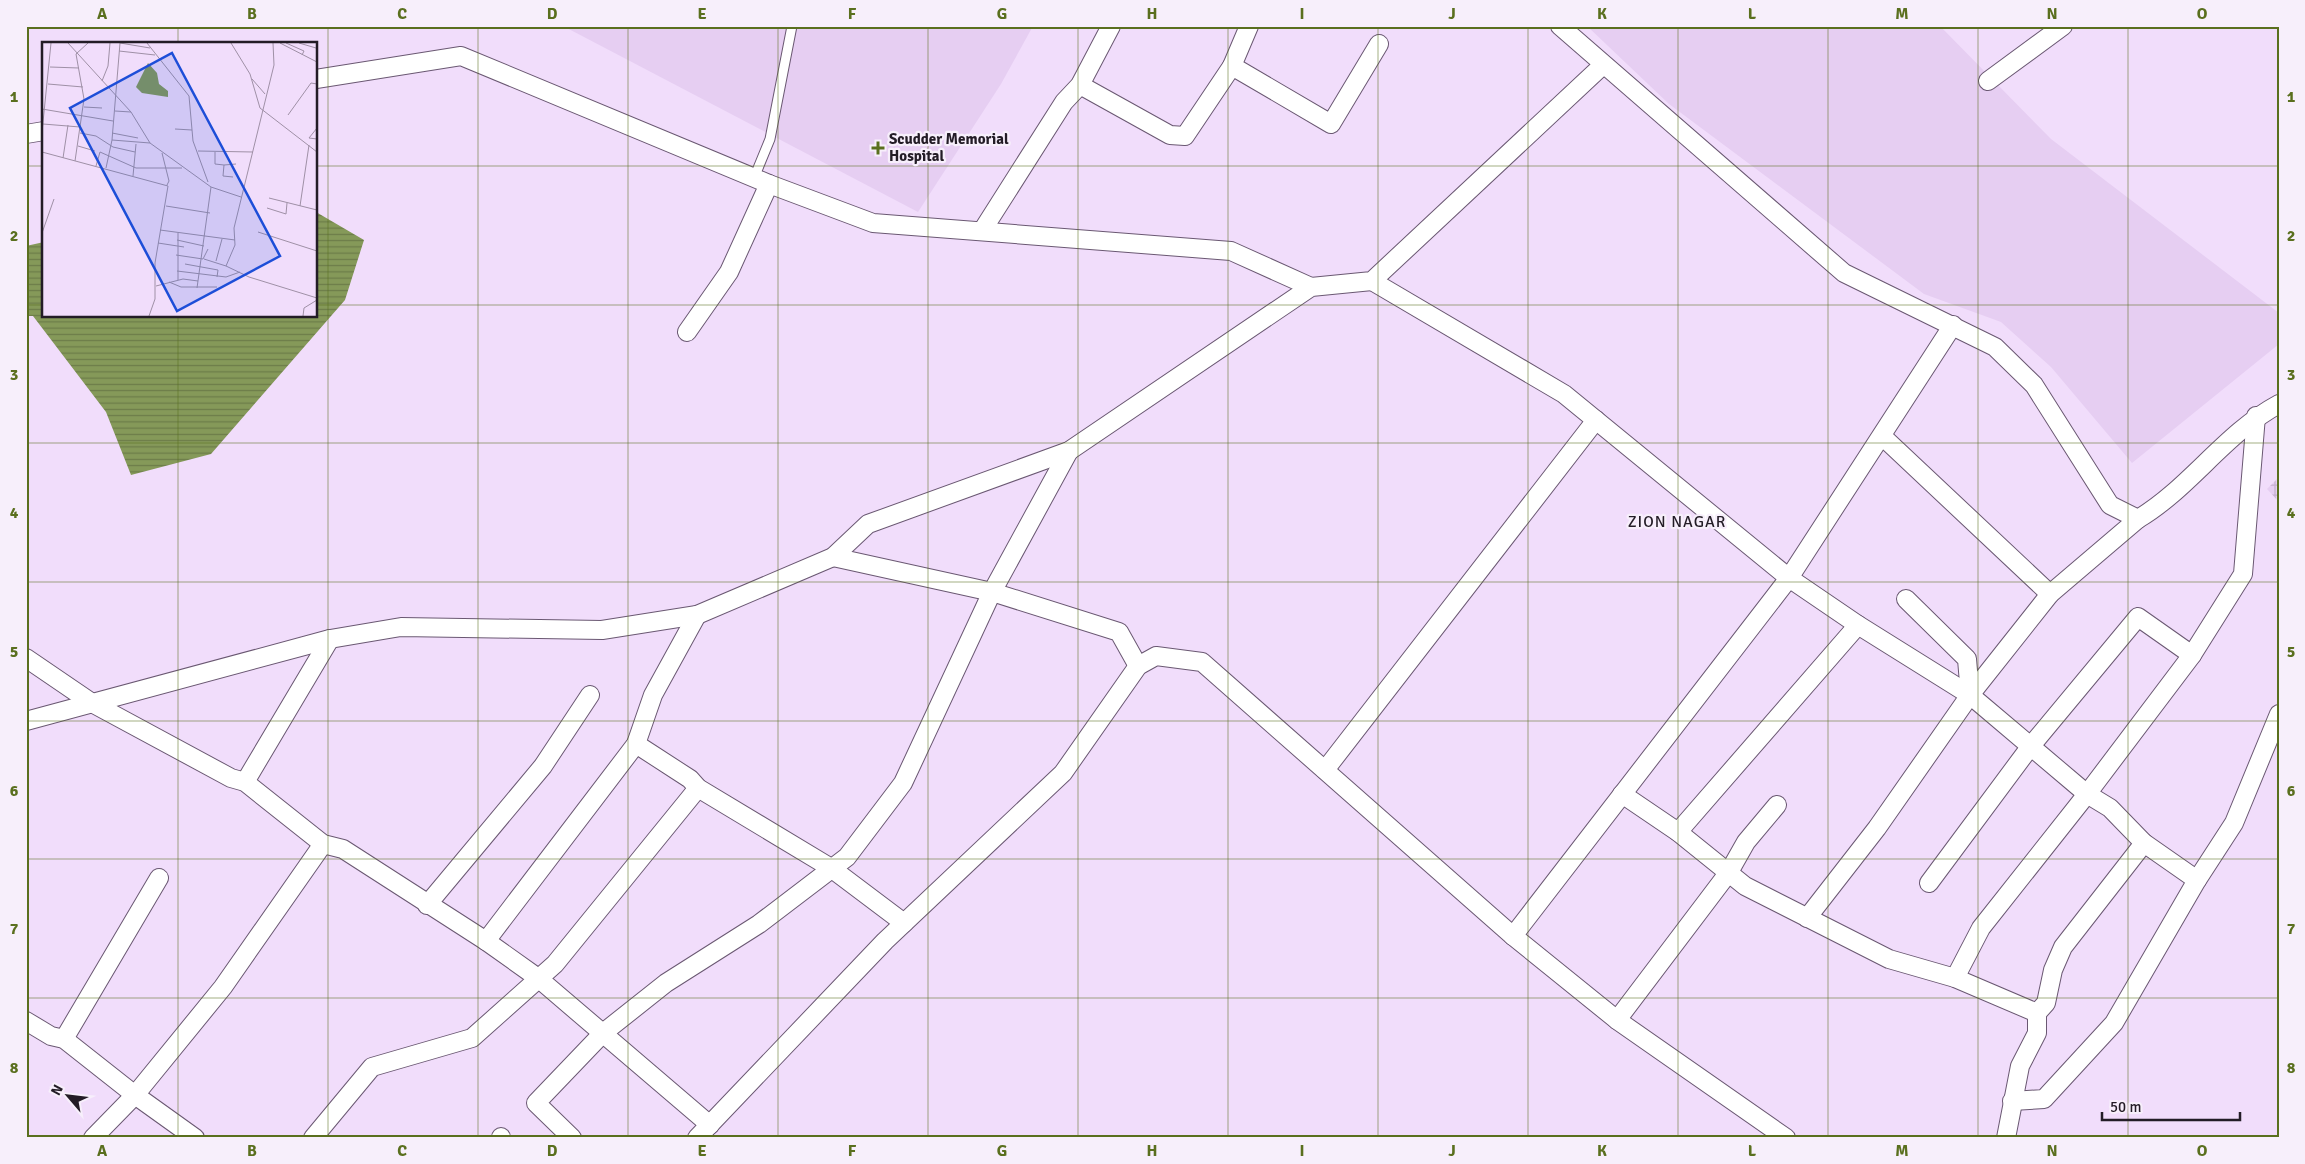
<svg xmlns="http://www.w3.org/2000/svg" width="2305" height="1164" font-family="Signika,sans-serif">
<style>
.built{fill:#e6cef2}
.industrial{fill:url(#industrial-grid)}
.water{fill:url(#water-rules)}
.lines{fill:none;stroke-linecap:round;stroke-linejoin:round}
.service-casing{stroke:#6a5872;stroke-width:11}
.minor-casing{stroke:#6a5872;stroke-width:20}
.service{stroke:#fff;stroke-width:9}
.minor{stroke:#fff;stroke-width:18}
.grid{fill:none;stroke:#5a6f1e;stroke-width:1;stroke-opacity:0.55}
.poi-dot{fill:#5a6f1e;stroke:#f7effb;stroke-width:2}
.labels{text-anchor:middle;stroke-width:4.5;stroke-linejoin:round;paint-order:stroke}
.poi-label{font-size:15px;font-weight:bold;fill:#231c26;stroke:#f7effb;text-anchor:start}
.neighbourhood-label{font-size:16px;letter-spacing:1px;fill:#231c26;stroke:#f7effb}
.inset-road{fill:none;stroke:#9f90a6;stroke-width:1}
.view{fill:#1d4ed8;fill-opacity:0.15;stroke:#1d4ed8;stroke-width:2.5}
.inset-edge{fill:none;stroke:#231c26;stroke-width:2.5}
.neatline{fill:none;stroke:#5a6f1e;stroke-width:2}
.grid-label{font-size:16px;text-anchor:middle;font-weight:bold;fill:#5a6f1e}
</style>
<defs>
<pattern id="industrial-grid" width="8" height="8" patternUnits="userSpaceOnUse" patternTransform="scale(1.25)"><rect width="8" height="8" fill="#e6cef2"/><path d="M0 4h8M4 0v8" fill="none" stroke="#c5b0cf"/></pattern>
<pattern id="water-rules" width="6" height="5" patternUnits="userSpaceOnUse" patternTransform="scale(1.25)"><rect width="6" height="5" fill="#859959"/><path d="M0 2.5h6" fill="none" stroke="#6c7c49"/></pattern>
</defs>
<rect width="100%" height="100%" fill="#f1ddfb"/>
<g class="built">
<path d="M 563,26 L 1033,26 L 1001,84 L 918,212 Z"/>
<path d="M 1587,26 L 1940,26 L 2051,139 L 2279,313 L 2279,344 L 2132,463 L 2051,367 L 2001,322 L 1924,294 L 1669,104 Z"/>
</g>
<path class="industrial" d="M 2279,477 L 2279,502 L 2267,489 Z"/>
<path class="water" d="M 316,212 L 364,240 L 345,300 L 211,454 L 131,475 L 106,412 L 33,316 L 26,316 L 26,246 L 44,242 L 44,316 L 316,316 Z"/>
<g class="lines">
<g class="service-casing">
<path id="service" d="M 754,178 L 770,139 L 792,26"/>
</g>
<g class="minor-casing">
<g id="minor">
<path d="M 1249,26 L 1232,66 L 1331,124 L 1379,44"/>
<path d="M 1560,26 L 1844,273 L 1995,347 L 2034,385 L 2110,505 L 2138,519 C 2190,488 2225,433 2279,404"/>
<path d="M 316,79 L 461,56 L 769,184 L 873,223 L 1231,251 L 1311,287"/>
<path d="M 1988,81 L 2063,26"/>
<path d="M 1080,85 L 1170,135 L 1185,136 L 1232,66"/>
<path d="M 26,134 L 44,131"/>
<path d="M 982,231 L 1064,102 L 1080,85 L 1111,26"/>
<path d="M 1372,281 L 1564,394 L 1789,578 L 1858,625 L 1970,695 L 2087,794 L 2110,808 L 2144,843 L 2197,880"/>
<path d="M 687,332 L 729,272 L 769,184"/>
<path d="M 1882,436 L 2050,594"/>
<path d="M 833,557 L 992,592 L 1119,632 L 1138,666"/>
<path d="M 26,658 L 92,703 L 231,778 L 245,782 L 323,844 L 343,849 L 486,941 L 538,978 L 710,1125"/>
<path d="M 1970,695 L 2050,594 L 2138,519"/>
<path d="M 26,721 L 330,639 L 401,627 L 602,630 L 697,615 L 833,557 L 868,524 L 1069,451 L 1311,287 L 1372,281 L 1603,65"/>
<path d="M 636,744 L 690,779 L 698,788 L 831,868 L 904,923"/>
<path d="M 1325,770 L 1596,420"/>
<path d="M 245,782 L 330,639"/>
<path d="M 1622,794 L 1678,832 L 1745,886 L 1889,959 L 1955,978 L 2037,1013"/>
<path d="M 1678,832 L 1858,625"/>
<path d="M 1929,883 L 2030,747 L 2138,617 L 2192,655"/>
<path d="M 427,905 L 543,766 L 590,695"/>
<path d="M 1807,918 L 1877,828 L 1970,695 L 1967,659 L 1906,599"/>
<path d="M 1513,936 L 1789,578 L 1953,325"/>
<path d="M 486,941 L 636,744 L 653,695 L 697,615"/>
<path d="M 1955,978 L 1981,928 L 2087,794 L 2192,655 L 2243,574 L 2256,416"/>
<path d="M 1617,1020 L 1729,872 L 1746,842 L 1777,805"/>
<path d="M 26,1021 L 51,1036 L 64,1039 L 135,1095 L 195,1138"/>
<path d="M 64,1039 L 159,878"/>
<path d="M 2012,1101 L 2044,1099 L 2114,1023 L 2197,880 L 2234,823 L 2279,714"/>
<path d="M 93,1138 L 135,1095 L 223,987 L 323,844"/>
<path d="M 313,1138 L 372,1067 L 472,1038 L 555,964 L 698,788"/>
<path d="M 501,1138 L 501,1137"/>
<path d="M 572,1138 L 536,1103 L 603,1033 L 666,983 L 759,924 L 847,857 L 903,783 L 992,592 L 1069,451"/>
<path d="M 697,1138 L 885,941 L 1063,773 L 1138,666 L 1156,656 L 1202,662 L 1513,936 L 1617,1020 L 1786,1138"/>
<path d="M 2006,1138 L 2020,1066 L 2037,1033 L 2037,1013 L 2046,1003 L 2053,970 L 2063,947 L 2144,843"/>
</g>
</g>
<use href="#service" class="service"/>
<use href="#minor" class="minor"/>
</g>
<path class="grid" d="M 178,26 L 178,44M 328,26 L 328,1138M 478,26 L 478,1138M 628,26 L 628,1138M 778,26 L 778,1138M 928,26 L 928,1138M 1078,26 L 1078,1138M 1228,26 L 1228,1138M 1378,26 L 1378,1138M 1528,26 L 1528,1138M 1678,26 L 1678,1138M 1828,26 L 1828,1138M 1978,26 L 1978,1138M 2128,26 L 2128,1138M 26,166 L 44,166M 316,166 L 2279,166M 26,305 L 44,305M 316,305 L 2279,305M 178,316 L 178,1138M 26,443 L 2279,443M 26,582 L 2279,582M 26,721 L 2279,721M 26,859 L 2279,859M 26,998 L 2279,998"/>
<path class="poi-dot" d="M875.5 140.5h5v5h5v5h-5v5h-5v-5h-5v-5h5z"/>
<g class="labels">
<g class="poi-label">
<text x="889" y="144">Scudder Memorial<tspan x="889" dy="17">Hospital</tspan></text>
</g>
<g class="neighbourhood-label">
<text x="1677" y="527">ZION NAGAR</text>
</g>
</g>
<g transform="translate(42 42)">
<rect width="275" height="275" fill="#f1ddfb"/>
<path d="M 106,21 L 115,31 L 117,42 L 126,49 L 126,55 L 100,51 L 94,45 Z" fill="#859959"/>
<path class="inset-road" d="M 26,1 L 89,70 L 108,101 L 169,145 L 199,155M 78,1 L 108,6M 105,1 L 147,54 L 151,99 L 166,140M 189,1 L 208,32 L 218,66 L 275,110M 231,1 L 232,23 L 192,186 L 193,203 L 184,224 L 207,235 L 275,256M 238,1 L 275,20M 244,1 L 262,9 L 260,13M 257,1 L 274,6M 77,9 L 113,13M 8,25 L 37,26M 210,37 L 223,52M 60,39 L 66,24 L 68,1M 6,42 L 41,45M 42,65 L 60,66M 0,67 L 71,79M 73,69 L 89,70M 246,73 L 269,41 L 275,42M 1,82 L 38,85M 275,86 L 267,96 L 275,97M 133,87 L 150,88M 0,90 L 9,1M 38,91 L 54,94 L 71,105 L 93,110M 70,91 L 96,96M 70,98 L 108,101M 36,104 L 53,109M 156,109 L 211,110M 0,110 L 126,144 L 113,221 L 113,257 L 107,274M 173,110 L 173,122 L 182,123M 120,111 L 127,139 L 125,143M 21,116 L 26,83M 33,119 L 42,57 L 34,12 L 46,1M 54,124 L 58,110 L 94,126 L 140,126M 64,126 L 70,98 L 78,1M 91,134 L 94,102M 191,135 L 181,134 L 182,123 L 194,122M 227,156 L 275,168M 124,164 L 168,171M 258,164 L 267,103M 225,166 L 244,172 L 245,161M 118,188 L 193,198M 216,190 L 275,209M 0,191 L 12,157M 136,191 L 136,238M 135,198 L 162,204M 116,201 L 142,205M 134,213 L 161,217 L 166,207M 162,217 L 184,224M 174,219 L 180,197M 143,222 L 176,228 L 175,235M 135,229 L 184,235 L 198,230M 127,240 L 139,245 L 175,245M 114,244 L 141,237 L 156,239M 155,246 L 169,145M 261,274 L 262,266 L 275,258"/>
<path class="view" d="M 130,11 L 238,214 L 135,269 L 28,66 Z"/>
<rect width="275" height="275" class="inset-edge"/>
</g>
<rect width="2305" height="1164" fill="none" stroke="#f7effb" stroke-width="55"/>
<g transform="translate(68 1096) rotate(298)" stroke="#f7effb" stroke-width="4" paint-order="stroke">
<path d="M0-4L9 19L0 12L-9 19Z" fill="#231c26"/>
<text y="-8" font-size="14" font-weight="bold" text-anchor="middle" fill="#231c26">N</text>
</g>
<path d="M2102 1112v8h138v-8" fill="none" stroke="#231c26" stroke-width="2.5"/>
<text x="2110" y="1112" font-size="15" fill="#231c26" stroke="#f7effb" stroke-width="4" paint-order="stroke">50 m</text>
<rect x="28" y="28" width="2250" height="1108" class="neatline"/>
<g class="grid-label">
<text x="102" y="19">A</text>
<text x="252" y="19">B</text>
<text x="402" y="19">C</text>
<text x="552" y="19">D</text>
<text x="702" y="19">E</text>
<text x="852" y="19">F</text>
<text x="1002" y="19">G</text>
<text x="1152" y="19">H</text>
<text x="1302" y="19">I</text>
<text x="1452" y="19">J</text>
<text x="1602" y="19">K</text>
<text x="1752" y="19">L</text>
<text x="1902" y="19">M</text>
<text x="2052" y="19">N</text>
<text x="2202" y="19">O</text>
<text x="14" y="102">1</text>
<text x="2291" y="102">1</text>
<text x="14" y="241">2</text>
<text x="2291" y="241">2</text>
<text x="14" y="380">3</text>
<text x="2291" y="380">3</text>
<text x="14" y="518">4</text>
<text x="2291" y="518">4</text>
<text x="14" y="657">5</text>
<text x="2291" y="657">5</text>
<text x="14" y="796">6</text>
<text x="2291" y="796">6</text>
<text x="14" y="934">7</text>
<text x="2291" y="934">7</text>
<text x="14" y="1073">8</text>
<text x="2291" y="1073">8</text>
<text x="102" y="1156">A</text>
<text x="252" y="1156">B</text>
<text x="402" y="1156">C</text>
<text x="552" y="1156">D</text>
<text x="702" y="1156">E</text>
<text x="852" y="1156">F</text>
<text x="1002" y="1156">G</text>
<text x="1152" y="1156">H</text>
<text x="1302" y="1156">I</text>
<text x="1452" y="1156">J</text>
<text x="1602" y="1156">K</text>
<text x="1752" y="1156">L</text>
<text x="1902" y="1156">M</text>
<text x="2052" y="1156">N</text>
<text x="2202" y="1156">O</text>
</g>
</svg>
